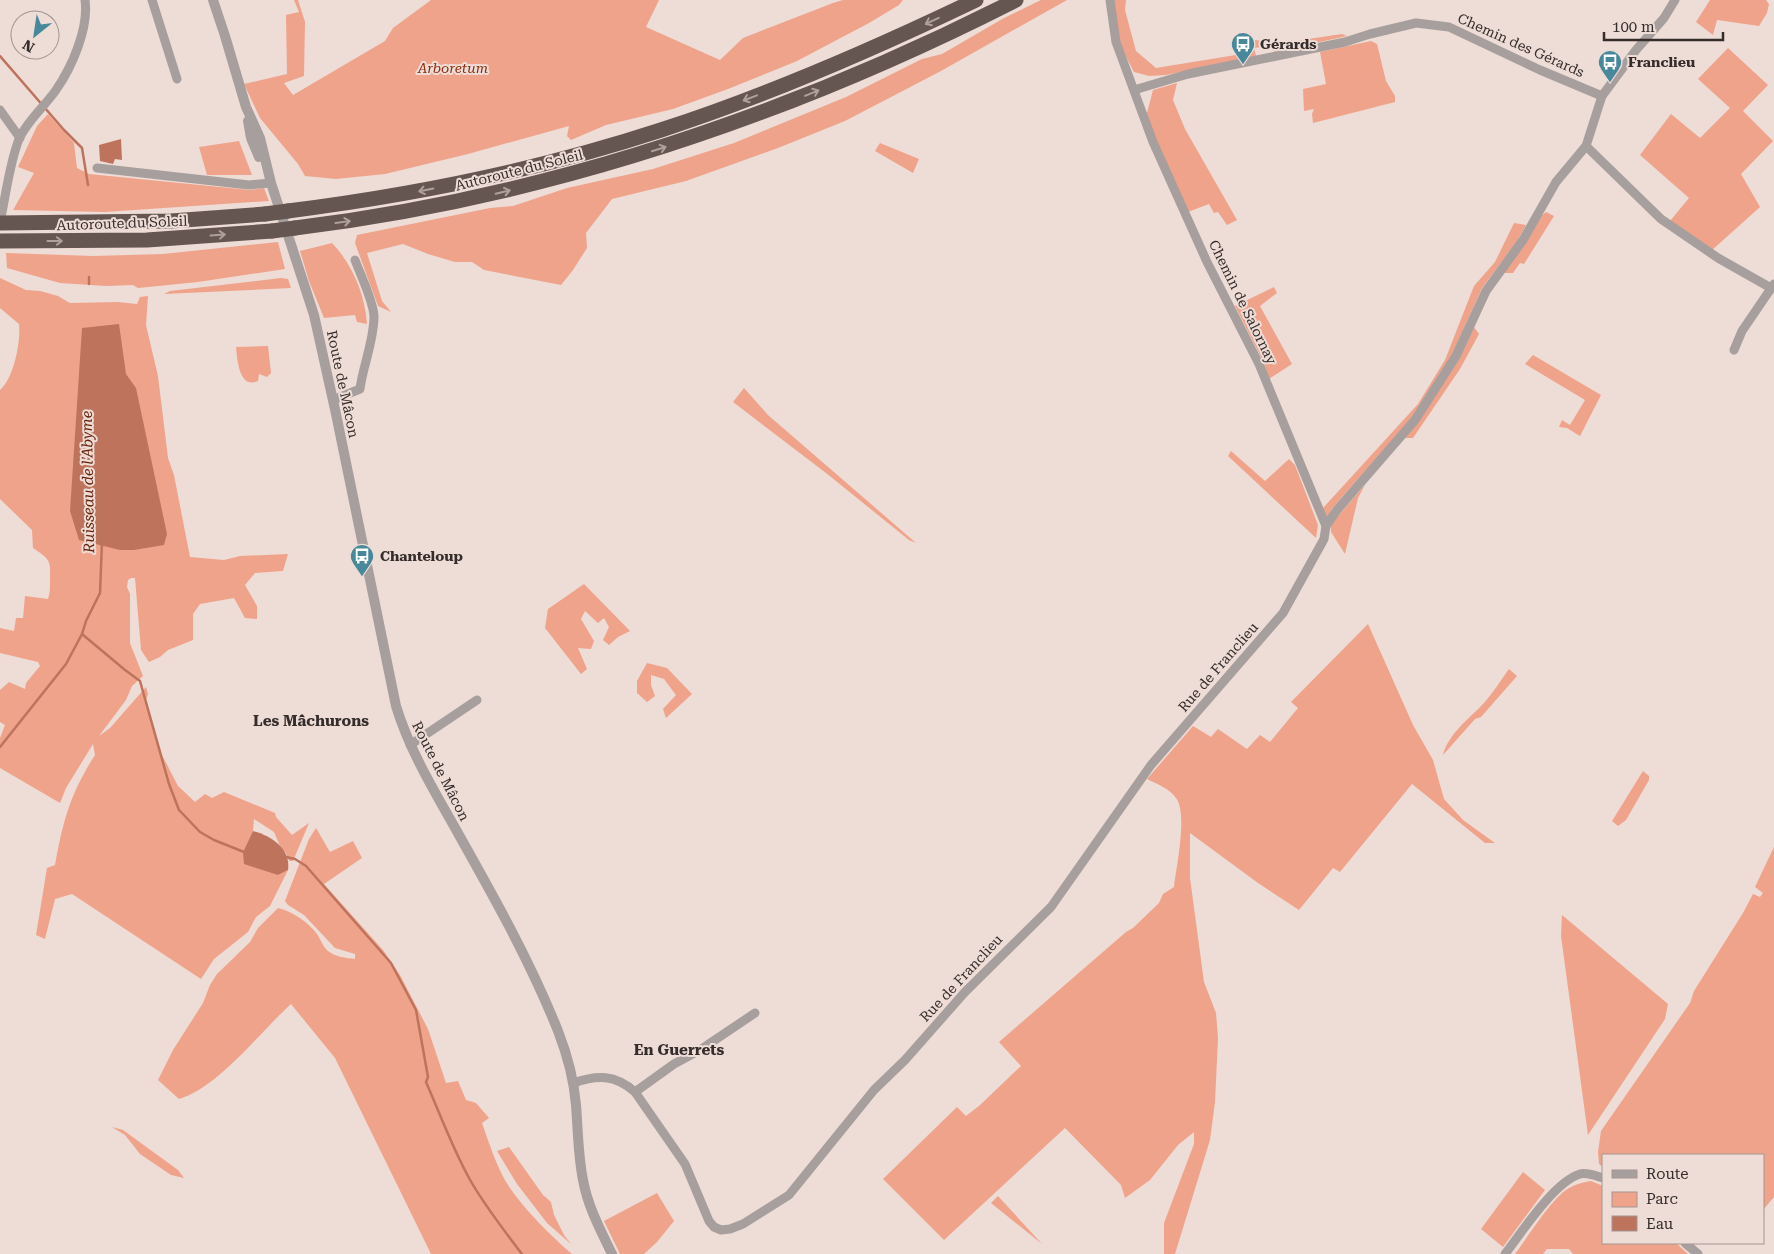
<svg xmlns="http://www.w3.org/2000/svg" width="1774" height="1254" font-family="'Roboto Serif',serif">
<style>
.green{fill:#efa38b}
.water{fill:#be735c}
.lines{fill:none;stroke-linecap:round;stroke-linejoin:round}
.stream{stroke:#be735c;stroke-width:2.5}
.minor{stroke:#a79f9d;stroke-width:9}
.tertiary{stroke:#a79f9d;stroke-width:10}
.motorway{stroke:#655651;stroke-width:15}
.motorway-bridge{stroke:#655651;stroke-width:15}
.oneway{stroke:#b0a09a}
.labels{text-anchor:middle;stroke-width:4;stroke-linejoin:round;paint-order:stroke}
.poi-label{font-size:14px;font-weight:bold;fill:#342d2b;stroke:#eedcd6;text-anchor:start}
.street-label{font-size:14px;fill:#342d2b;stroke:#eedcd6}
.park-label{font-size:14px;font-style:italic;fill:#8a2e0e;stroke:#eedcd6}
.water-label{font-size:15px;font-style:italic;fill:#662008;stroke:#eedcd6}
.neighbourhood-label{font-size:15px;font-weight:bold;fill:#342d2b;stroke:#eedcd6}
</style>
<rect width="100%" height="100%" fill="#eedcd6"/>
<g class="green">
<path d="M 294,0 L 298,0 L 305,22 L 304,76 L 284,83 L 293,95 L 385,41 L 393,28 L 431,0 L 659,0 L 646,27 L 720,60 L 743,38 L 833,3 L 843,0 L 903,0 L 899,5 L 869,23 L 797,61 L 728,89 L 673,109 L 606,125 L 571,140 L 567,136 L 569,126 L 468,154 L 385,174 L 336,179 L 305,176 L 298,164 L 260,118 L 244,84 L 287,74 L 286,15 L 299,12 Z"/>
<path d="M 1041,0 L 1067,0 L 941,71 L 845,121 L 778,148 L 686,181 L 612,199 L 586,233 L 587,248 L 573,270 L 561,285 L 484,270 L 472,262 L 455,262 L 428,254 L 403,244 L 367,253 L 382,301 L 391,312 L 378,306 L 355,243 L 357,235 L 490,208 L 513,206 L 567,188 L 653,169 L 734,143 L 846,97 L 922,59 L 942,54 L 1004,18 Z"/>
<path d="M 1113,0 L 1126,0 L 1125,10 L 1136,51 L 1156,68 L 1242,54 L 1255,40 L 1281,43 L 1342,34 L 1347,36 L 1274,52 L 1271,46 L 1254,48 L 1256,56 L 1166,75 L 1149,76 L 1134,72 L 1120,45 Z"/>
<path d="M 1710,0 L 1766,0 L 1769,4 L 1767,13 L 1759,26 L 1717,20 L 1713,35 L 1696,22 Z"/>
<path d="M 1371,41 L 1377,44 L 1386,81 L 1395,96 L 1395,102 L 1313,123 L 1312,114 L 1314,109 L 1304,111 L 1303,89 L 1326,84 L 1320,52 Z"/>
<path d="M 1728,48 L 1768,85 L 1743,111 L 1773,141 L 1741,174 L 1760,207 L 1711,251 L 1670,221 L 1689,198 L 1640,155 L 1671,114 L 1700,138 L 1730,108 L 1698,79 Z"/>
<path d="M 1177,83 L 1173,100 L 1185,129 L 1237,220 L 1227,225 L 1218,212 L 1214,213 L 1209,204 L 1188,212 L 1154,137 L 1147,113 L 1153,90 Z"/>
<path d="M 48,114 L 74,143 L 77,168 L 89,174 L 250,190 L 264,188 L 269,201 L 105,212 L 13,210 L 34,173 L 18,167 L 37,126 Z"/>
<path d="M 239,141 L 252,175 L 207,175 L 199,147 Z"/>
<path d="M 880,143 L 919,159 L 913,173 L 875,151 Z"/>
<path d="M 1546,212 L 1554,216 L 1524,264 L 1520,263 L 1513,273 L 1504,273 L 1541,216 Z"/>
<path d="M 1514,223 L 1526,225 L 1516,243 L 1482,288 L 1452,355 L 1411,419 L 1342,497 L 1332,509 L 1327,519 L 1323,508 L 1418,404 L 1445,360 L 1474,286 L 1495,262 Z"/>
<path d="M 278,242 L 285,269 L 198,282 L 138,288 L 133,285 L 106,286 L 60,283 L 7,268 L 6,253 L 93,256 L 163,254 Z"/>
<path d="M 332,243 C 353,265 365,295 367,324 L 357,322 L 355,315 L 324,318 L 309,281 L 300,251 Z"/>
<path d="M 0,278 L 26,290 L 40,291 L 58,296 L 70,303 L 118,302 L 137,304 L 140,297 L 148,296 L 146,325 L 158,376 L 168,458 L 174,475 L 190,557 L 224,560 L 240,556 L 288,554 L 283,571 L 255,573 L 245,585 L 257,606 L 257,619 L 245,618 L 234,598 L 200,604 L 193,614 L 193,640 L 168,650 L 160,657 L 149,662 L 141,650 L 135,578 L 131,578 L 128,580 L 127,587 L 130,594 L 130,643 L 143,676 L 132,686 L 126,700 L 99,736 L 110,728 L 146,687 L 148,694 L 146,700 L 162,755 L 178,786 L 195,802 L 205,794 L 212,798 L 224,792 L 275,813 L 276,817 L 292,835 L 309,823 L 293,861 L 289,861 L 286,853 L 280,846 L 274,832 L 254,819 L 253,831 L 243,852 L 278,875 L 288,870 L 270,906 L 256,917 L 248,932 L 214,959 L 201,979 L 72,894 L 55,899 L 45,939 L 36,935 L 47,868 L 55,865 C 63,821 70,794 95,755 L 93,744 L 66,788 L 60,803 L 0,768 L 0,738 L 5,725 L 0,722 L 0,690 L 9,682 L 25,689 L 26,683 L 40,666 L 38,662 L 0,653 L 0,628 L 14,631 L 16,618 L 23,618 L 25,596 L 48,599 C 50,593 50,589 50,583 C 50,562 53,561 33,548 L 32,530 L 0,499 L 0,390 C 14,378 21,341 19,324 L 0,308 Z"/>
<path d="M 281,278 L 288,279 L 291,288 L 164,294 L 170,291 Z"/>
<path d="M 1274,287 L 1277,293 L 1260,306 L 1292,364 L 1269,379 L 1263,361 L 1235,306 Z"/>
<path d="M 1474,327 L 1479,334 L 1460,369 L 1413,438 L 1405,438 L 1418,422 Z"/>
<path d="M 268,346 L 271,373 L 267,377 L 259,374 L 258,381 C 239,390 237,358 236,347 Z"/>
<path d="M 1533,355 L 1601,395 L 1580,436 L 1567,428 L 1559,427 L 1562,420 L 1570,425 L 1585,400 L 1525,364 Z"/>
<path d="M 744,388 L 768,415 L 916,543 L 909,540 L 826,473 L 733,402 Z"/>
<path d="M 1231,451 L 1265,481 L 1289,459 L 1295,465 L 1318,525 L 1316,538 L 1228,456 Z"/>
<path d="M 1365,485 L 1358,498 L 1345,554 L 1331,532 L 1331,524 Z"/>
<path d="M 584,584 L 630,631 L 618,637 L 609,645 L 603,640 L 609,627 L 604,618 L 598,623 L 585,611 L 581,619 L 594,641 L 591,649 L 578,648 L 587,669 L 581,674 L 545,628 L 548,609 Z"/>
<path d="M 1368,624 L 1413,725 L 1433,760 L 1444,799 L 1463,820 L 1495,843 L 1485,843 L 1412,784 L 1340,872 L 1333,868 L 1299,910 L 1258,883 L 1190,833 L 1190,878 L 1204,982 L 1216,1013 L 1218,1038 L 1215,1102 L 1210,1140 L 1175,1254 L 1164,1254 L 1164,1223 L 1194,1144 L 1194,1132 L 1178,1145 L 1150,1180 L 1125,1198 L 1121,1185 L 1065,1128 L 944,1240 L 883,1179 L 957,1107 L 966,1116 L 979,1106 L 1021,1066 L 999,1042 L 1126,932 L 1133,928 L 1159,903 L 1163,894 L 1174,887 C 1176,868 1188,813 1176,798 C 1170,789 1157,784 1147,779 L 1193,726 L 1211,737 L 1218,729 L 1247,749 L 1260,735 L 1270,742 L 1298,708 L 1291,702 Z"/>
<path d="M 647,663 L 667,668 L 692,694 L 666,718 L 663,709 L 676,695 L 664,679 L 651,675 L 651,685 L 655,696 L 647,702 L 637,693 L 637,681 Z"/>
<path d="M 1509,669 L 1517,676 L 1481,717 L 1475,719 L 1443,755 C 1448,734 1470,718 1484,703 C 1493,693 1501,680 1509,669 Z"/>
<path d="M 1643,771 L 1649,776 L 1649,780 L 1626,820 L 1618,826 L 1612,821 Z"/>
<path d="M 316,828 L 330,852 L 353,841 L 362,858 L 324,884 L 383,950 L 400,975 L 428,1029 L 446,1083 L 458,1081 L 466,1100 L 476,1103 L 489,1118 L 482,1123 C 489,1143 498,1171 510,1188 C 525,1210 552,1237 572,1254 L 431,1254 L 335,1058 L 291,1004 C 260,1032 219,1087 179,1099 L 158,1080 L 173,1050 L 203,1003 L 210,985 L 217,974 L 250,942 L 258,928 L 278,908 C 292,911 308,922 317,934 C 321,940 323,947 328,951 C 336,957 346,958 355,959 L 355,954 L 335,948 L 304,915 L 288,905 L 285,901 L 309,839 Z"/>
<path d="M 1774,847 L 1774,1197 L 1763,1210 L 1763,1155 L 1603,1155 L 1603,1167 L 1599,1164 L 1598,1152 L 1601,1131 L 1690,1003 L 1694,991 L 1743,913 L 1753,894 L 1760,897 L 1763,893 L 1755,887 Z"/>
<path d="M 1562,915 L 1668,1004 L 1665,1019 L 1588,1135 L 1561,936 Z"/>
<path d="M 112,1127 L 123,1130 L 178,1170 L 184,1178 L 171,1175 L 140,1154 L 125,1135 Z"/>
<path d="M 509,1147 L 543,1195 L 551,1202 L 554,1215 L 564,1235 L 571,1244 L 547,1223 L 517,1184 L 497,1151 Z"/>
<path d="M 1523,1172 L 1545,1190 L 1503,1247 L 1481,1229 Z"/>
<path d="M 1591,1181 L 1603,1186 L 1603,1243 L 1676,1243 L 1688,1254 L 1573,1254 L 1569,1249 L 1547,1249 L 1543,1254 L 1515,1254 C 1527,1238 1550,1201 1566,1190 C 1573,1185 1583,1182 1591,1181 Z"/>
<path d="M 657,1193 L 674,1221 L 657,1242 L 644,1254 L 620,1254 L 604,1221 Z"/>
<path d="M 998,1196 L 1042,1244 L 991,1203 Z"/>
</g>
<g class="water">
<path d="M 121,139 L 122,160 L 115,159 L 113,164 L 100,161 L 99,145 Z"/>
<path d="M 119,324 L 126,374 L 136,388 L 167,534 L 164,545 L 134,550 L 120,550 L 79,540 L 70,511 L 82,328 Z"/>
<path d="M 253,831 C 272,836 291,849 288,870 L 278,875 L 244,864 L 243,852 Z"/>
</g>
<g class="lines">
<g class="stream">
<path d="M 0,56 L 64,130 L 82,148 L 88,185"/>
<path d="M 89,277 L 89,284"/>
<path d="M 82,634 L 125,670 L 140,681 L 169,784 L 179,810 L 200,832 L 214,840 L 244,852"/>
<path d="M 0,747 L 66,664 L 82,634 L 86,621 L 100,593 L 102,542"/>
<path d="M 286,857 L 295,859 L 306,866 L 391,963 L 416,1010 L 428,1077 L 426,1082 C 440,1114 452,1147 469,1178 C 484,1205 503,1229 522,1254"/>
</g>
<g class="minor">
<path d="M 152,0 L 177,79"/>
<path d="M 1110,0 L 1116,42 L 1153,142 L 1207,262 L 1259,364 L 1326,526"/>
<path d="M 1134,90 L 1188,74 L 1345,42 L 1370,34 L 1416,23 L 1449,27 L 1540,70 L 1602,96"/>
<path d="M 0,110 L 20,138"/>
<path d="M 1586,146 L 1661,219 L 1718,258 L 1771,288"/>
<path d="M 97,168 L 249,185 L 271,183"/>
<path d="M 0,222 C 6,195 9,165 19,139 C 27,121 45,106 56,90 C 72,67 89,28 85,0"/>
<path d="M 1734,350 L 1742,331 L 1774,284"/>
<path d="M 333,400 L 360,389 C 363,365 374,341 374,316 C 373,300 361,276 355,260"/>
<path d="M 410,745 L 477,700"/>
<path d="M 573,1083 C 597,1075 615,1074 635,1092 L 685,1164 L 709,1221 L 714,1227 L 721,1230 L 730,1229 L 743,1224 L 789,1195 L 874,1090 L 905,1060 L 965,992 L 1051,907 L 1151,765 L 1283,613 L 1324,539 L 1326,526 L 1337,510 L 1415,420 L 1424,406 L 1456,356 L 1486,291 L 1523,240 L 1556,182 L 1586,146 L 1602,96 L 1636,50 L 1664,18 L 1675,0"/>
<path d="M 635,1092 L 674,1064 L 700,1050 L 755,1013"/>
<path d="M 1685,1243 L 1698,1254"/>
<path d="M 1505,1254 C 1522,1232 1554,1182 1580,1174 C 1587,1172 1596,1176 1603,1178"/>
</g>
<g class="tertiary">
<path d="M 213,0 L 225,36 L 246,107 L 260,138 L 271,183 L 314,315 L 336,414 L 396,706 C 410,752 435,792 459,835 C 495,899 531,963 558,1031 C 567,1054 574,1081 576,1105 C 578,1130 578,1155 583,1180 C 588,1207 600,1229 612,1254"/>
<path d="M 248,121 L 251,138 L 259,157"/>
</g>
<g class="motorway">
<path d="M 288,211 C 415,195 539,170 661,130 C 769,95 874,49 976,0"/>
<path d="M 0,223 L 171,221 L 265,214"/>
<path d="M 295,228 C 549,197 788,116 1016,0"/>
<path d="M 0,241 L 147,240 L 272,231"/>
</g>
<g class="motorway-bridge">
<path d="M 265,214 L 288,211"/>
<path d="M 272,231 L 295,228"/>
</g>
</g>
<defs><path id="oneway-shaft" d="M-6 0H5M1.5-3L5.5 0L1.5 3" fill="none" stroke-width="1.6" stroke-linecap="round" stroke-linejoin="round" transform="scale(1.25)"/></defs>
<g class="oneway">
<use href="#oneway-shaft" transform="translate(932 21) rotate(155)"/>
<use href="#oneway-shaft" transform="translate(812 93) rotate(-22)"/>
<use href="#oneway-shaft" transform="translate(750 98) rotate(159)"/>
<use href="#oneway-shaft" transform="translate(659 149) rotate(-17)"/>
<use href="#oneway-shaft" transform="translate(426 190) rotate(169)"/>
<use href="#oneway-shaft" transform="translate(503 192) rotate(-13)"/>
<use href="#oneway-shaft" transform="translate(343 222) rotate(-8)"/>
<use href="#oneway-shaft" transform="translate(218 235) rotate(-4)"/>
<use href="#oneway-shaft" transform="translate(55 241)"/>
</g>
<defs>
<g id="bus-pin" transform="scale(1.25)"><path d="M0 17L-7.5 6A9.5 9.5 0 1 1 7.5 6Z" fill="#48889b" stroke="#eedcd6"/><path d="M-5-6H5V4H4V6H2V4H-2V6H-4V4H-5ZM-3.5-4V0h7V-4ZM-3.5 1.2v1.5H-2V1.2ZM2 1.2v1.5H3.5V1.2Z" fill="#fff"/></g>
</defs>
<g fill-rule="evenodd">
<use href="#bus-pin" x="1243" y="44"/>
<use href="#bus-pin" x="1610" y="62"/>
<use href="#bus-pin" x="362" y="556"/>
</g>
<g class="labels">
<g class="poi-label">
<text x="1260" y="49">Gérards</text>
<text x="1628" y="67">Franclieu</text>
<text x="380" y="561">Chanteloup</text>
</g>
<g class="street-label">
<text transform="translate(1521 45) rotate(24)" y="5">Chemin des Gérards</text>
<text transform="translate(519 170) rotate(-14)" y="5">Autoroute du Soleil</text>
<text transform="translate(122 223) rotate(-2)" y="5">Autoroute du Soleil</text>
<text transform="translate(1243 302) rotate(64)" y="5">Chemin de Salornay</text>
<text transform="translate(343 384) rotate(78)" y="5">Route de Mâcon</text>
<text transform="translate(1218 667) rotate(-49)" y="5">Rue de Franclieu</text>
<text transform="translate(441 771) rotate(63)" y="5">Route de Mâcon</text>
<text transform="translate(961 978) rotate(-47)" y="5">Rue de Franclieu</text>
</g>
<g class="park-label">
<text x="453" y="73">Arboretum</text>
</g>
<g class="water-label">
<text transform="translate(88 482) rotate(-91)" y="5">Ruisseau de l'Abyme</text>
</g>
<g class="neighbourhood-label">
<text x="311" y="726">Les Mâchurons</text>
<text x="679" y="1055">En Guerrets</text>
</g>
</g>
<rect x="1602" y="1154" width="162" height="90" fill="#eedcd6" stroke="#a49692"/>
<rect x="1612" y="1170" width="25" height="8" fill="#a79f9d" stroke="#a49692"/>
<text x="1646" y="1179" font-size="15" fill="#342d2b">Route</text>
<rect x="1612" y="1192" width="25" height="15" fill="#efa38b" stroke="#a49692"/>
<text x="1646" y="1204" font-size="15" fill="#342d2b">Parc</text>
<rect x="1612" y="1216" width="25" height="15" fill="#be735c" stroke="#a49692"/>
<text x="1646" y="1229" font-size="15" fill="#342d2b">Eau</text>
<g transform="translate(35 35) rotate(210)"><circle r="24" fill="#eedcd6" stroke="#a49692"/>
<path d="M0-4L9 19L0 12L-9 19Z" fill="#48889b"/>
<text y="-8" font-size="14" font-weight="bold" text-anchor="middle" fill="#342d2b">N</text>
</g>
<path d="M1604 32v8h119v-8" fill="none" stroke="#342d2b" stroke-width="2.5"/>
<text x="1612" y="32" font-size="15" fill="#342d2b" stroke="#eedcd6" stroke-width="4" paint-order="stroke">100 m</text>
</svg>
